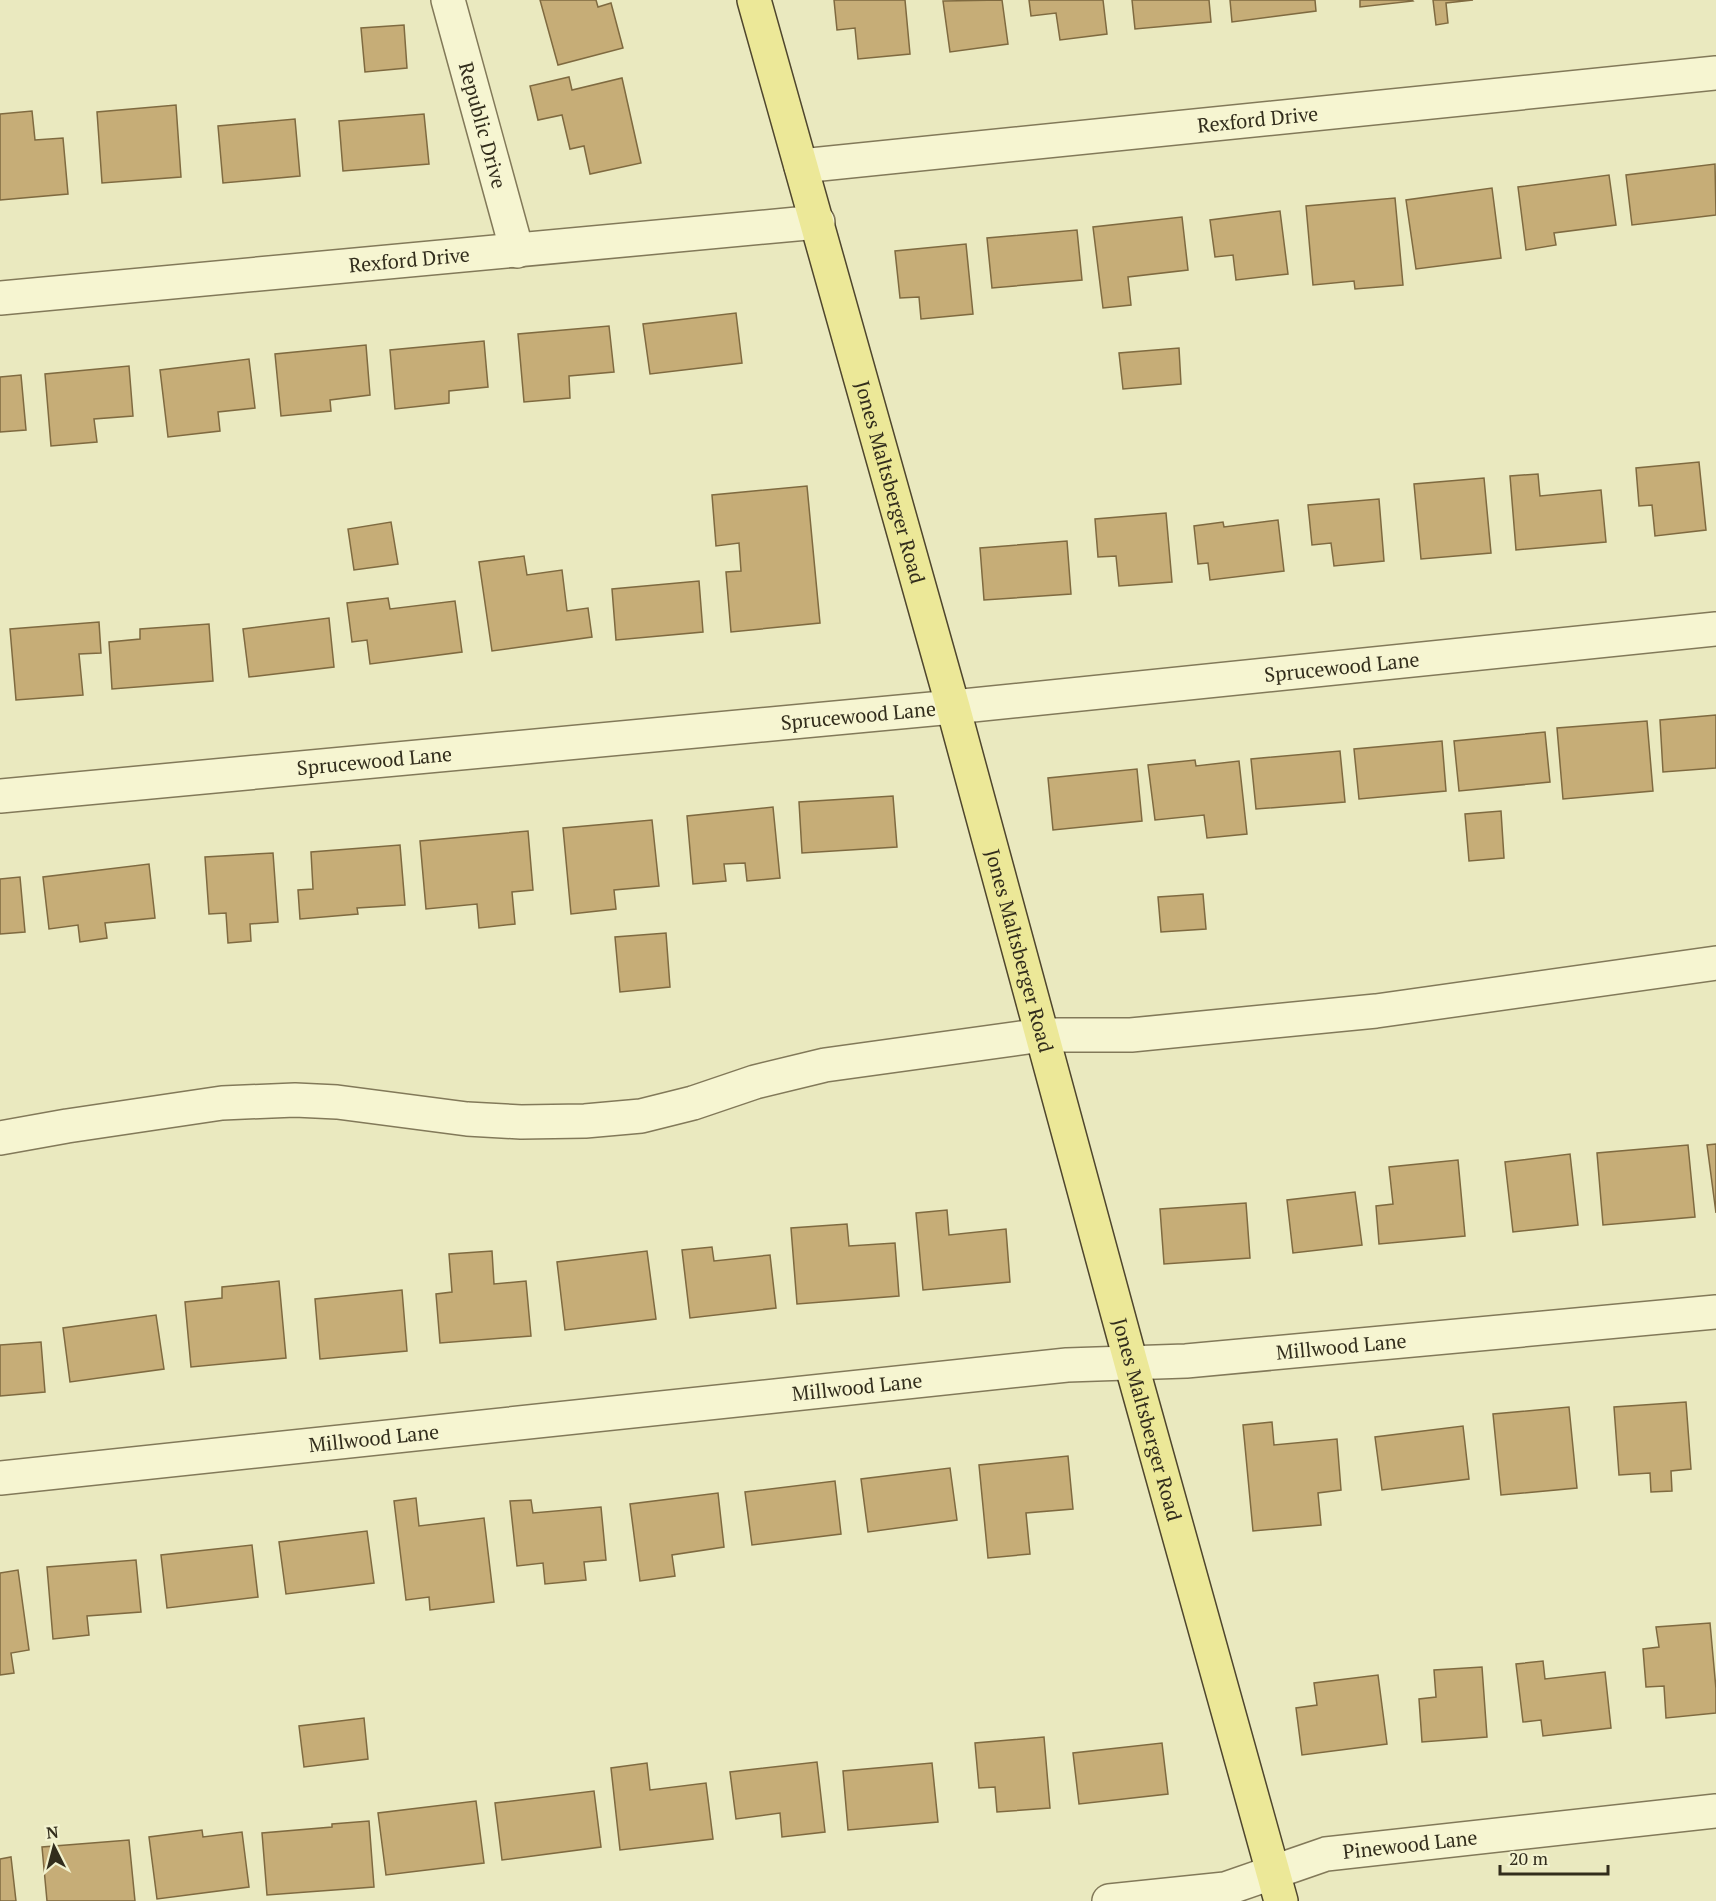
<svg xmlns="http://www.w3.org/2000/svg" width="1716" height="1901" font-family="'PT Serif',serif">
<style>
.building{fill:#c6ad77;stroke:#7f6a40;stroke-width:1.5}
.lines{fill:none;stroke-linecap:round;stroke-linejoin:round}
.minor-casing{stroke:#827959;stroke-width:36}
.major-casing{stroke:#4f462d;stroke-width:36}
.minor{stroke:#f6f5d1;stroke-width:33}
.major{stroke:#ece898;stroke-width:33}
.labels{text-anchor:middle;stroke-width:4.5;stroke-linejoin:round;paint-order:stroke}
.street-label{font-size:20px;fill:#322d1c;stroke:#f2f2ce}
</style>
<rect width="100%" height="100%" fill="#eae9bf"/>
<g class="building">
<path d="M 540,0 L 596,0 L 598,7 L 611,3 L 623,48 L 558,65 Z"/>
<path d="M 834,0 L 905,0 L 910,54 L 858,59 L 855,28 L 837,30 Z"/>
<path d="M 1002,0 L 1008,44 L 950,52 L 943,1 Z"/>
<path d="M 1029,0 L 1103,0 L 1107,34 L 1060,40 L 1056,13 L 1031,16 Z"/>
<path d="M 1132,0 L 1209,0 L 1211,22 L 1135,29 Z"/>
<path d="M 1230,0 L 1315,0 L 1316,11 L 1232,22 Z"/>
<path d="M 1360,0 L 1412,0 L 1413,1 L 1360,7 Z"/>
<path d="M 1433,0 L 1473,0 L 1446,3 L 1448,23 L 1436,25 Z"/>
<path d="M 404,25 L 407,68 L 365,72 L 361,28 Z"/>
<path d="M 569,77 L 572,90 L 622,78 L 641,163 L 590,174 L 584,146 L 570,149 L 562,115 L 538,120 L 530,86 Z"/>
<path d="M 176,105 L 181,177 L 102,183 L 97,112 Z"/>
<path d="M 32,111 L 35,140 L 63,138 L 68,194 L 0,200 L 0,114 Z"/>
<path d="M 424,114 L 429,164 L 343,171 L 339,121 Z"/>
<path d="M 295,119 L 300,176 L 223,183 L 218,126 Z"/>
<path d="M 1715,164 L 1716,215 L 1632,225 L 1626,175 Z"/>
<path d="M 1609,175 L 1616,225 L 1554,233 L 1556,245 L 1526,250 L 1518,187 Z"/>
<path d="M 1492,188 L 1501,258 L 1416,269 L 1406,200 Z"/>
<path d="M 1395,198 L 1403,285 L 1355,289 L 1354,281 L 1313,285 L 1306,206 Z"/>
<path d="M 1280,211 L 1288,274 L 1236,280 L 1233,255 L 1215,257 L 1210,220 Z"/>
<path d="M 1182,217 L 1188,270 L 1128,277 L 1131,305 L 1103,308 L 1093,227 Z"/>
<path d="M 1077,230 L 1082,280 L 992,288 L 987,238 Z"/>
<path d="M 966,244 L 973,314 L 921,319 L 919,297 L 900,298 L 895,251 Z"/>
<path d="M 736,313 L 742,363 L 650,374 L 643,324 Z"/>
<path d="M 609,326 L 614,372 L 569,376 L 570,398 L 524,402 L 518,334 Z"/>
<path d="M 484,341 L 488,387 L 449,391 L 449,403 L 395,409 L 390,350 Z"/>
<path d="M 366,345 L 370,395 L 330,400 L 331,411 L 281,416 L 275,354 Z"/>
<path d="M 1179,348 L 1181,384 L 1123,389 L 1119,353 Z"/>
<path d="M 249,359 L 255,408 L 218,412 L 220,431 L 168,437 L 160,370 Z"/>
<path d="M 129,366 L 133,416 L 94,419 L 97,442 L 51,446 L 45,374 Z"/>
<path d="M 21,375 L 26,430 L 0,432 L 0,377 Z"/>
<path d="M 1699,462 L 1706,530 L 1655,536 L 1652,505 L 1639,506 L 1636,468 Z"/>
<path d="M 1538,474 L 1540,496 L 1601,490 L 1606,542 L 1516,550 L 1510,476 Z"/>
<path d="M 1484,478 L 1491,553 L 1421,559 L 1414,484 Z"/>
<path d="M 807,486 L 820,623 L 731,632 L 726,572 L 741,571 L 739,543 L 716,546 L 712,495 Z"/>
<path d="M 1379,499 L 1384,561 L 1334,566 L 1331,543 L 1312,545 L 1308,505 Z"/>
<path d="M 1166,513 L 1172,582 L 1119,586 L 1116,556 L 1098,557 L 1095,519 Z"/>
<path d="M 1278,520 L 1284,571 L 1210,580 L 1208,563 L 1198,564 L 1194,526 L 1223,522 L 1224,527 Z"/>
<path d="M 391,522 L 398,564 L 354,570 L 348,529 Z"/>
<path d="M 1067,541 L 1071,594 L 984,600 L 980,548 Z"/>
<path d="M 524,556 L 527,575 L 562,570 L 567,611 L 588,608 L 592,637 L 492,651 L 479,562 Z"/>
<path d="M 699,581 L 703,632 L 616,640 L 612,589 Z"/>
<path d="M 388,598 L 390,609 L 455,601 L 462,652 L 370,664 L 367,640 L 352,642 L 347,603 Z"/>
<path d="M 329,618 L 334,667 L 249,677 L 243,629 Z"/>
<path d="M 99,622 L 101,653 L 79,654 L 83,695 L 16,700 L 10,629 Z"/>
<path d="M 209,624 L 213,681 L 112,689 L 109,642 L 140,639 L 140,629 Z"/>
<path d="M 1716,715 L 1716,768 L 1663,772 L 1660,720 Z"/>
<path d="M 1647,721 L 1653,791 L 1563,799 L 1557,728 Z"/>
<path d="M 1545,732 L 1550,782 L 1459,791 L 1454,741 Z"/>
<path d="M 1442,741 L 1446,791 L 1359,799 L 1354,749 Z"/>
<path d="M 1340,751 L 1345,802 L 1256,809 L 1251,759 Z"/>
<path d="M 1195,760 L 1196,766 L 1239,761 L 1247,834 L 1207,838 L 1204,815 L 1155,820 L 1148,765 Z"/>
<path d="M 1137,769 L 1142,821 L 1053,830 L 1048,778 Z"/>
<path d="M 893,796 L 897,847 L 802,853 L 799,802 Z"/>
<path d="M 773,807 L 780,878 L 747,881 L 745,863 L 724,864 L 726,881 L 693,884 L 687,816 Z"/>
<path d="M 1501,811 L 1504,858 L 1469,861 L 1465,814 Z"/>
<path d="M 652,820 L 659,886 L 614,890 L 616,909 L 571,914 L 563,828 Z"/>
<path d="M 528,831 L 533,890 L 512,892 L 515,924 L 479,928 L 477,904 L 426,909 L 420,841 Z"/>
<path d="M 400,845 L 405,905 L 357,908 L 358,914 L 300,919 L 298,890 L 313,889 L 311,852 Z"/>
<path d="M 273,853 L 278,922 L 250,924 L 251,941 L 228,943 L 226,913 L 209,914 L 205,857 Z"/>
<path d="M 149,864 L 155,918 L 105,923 L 107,938 L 80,942 L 78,925 L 49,929 L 43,877 Z"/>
<path d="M 20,877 L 25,932 L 0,934 L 0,879 Z"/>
<path d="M 1203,894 L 1206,929 L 1161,932 L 1158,897 Z"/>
<path d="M 666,933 L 670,987 L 620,992 L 615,937 Z"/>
<path d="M 1716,1144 L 1716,1213 L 1707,1145 Z"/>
<path d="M 1688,1145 L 1695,1217 L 1603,1225 L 1597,1153 Z"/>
<path d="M 1570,1154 L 1578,1225 L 1513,1232 L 1505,1162 Z"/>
<path d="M 1458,1160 L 1465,1236 L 1379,1244 L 1376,1206 L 1393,1204 L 1389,1167 Z"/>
<path d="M 1355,1192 L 1362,1245 L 1293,1253 L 1287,1200 Z"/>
<path d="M 1246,1203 L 1250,1258 L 1164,1264 L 1160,1209 Z"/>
<path d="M 947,1210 L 949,1235 L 1006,1229 L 1010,1282 L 923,1290 L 916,1213 Z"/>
<path d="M 847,1224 L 849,1246 L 895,1243 L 899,1296 L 797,1304 L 791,1228 Z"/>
<path d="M 712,1247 L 714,1261 L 770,1255 L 776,1308 L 690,1318 L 682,1250 Z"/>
<path d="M 492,1251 L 494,1284 L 526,1281 L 531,1336 L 440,1343 L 436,1294 L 452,1292 L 449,1254 Z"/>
<path d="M 647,1251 L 656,1319 L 565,1330 L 557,1262 Z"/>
<path d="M 279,1281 L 286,1358 L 191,1367 L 185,1302 L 222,1298 L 222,1287 Z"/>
<path d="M 402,1290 L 407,1351 L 320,1359 L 315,1299 Z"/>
<path d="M 156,1315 L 164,1369 L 70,1382 L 63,1328 Z"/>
<path d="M 41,1342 L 45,1392 L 0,1396 L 0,1345 Z"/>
<path d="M 1686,1402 L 1691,1469 L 1671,1471 L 1672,1491 L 1651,1492 L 1650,1473 L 1619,1475 L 1614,1407 Z"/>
<path d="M 1569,1407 L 1577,1488 L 1501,1495 L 1493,1414 Z"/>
<path d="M 1272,1422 L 1274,1445 L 1337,1439 L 1341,1490 L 1318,1493 L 1321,1525 L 1253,1531 L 1243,1425 Z"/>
<path d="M 1463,1426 L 1469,1479 L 1382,1490 L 1375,1437 Z"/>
<path d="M 1068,1456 L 1073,1509 L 1026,1513 L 1030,1554 L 988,1558 L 979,1465 Z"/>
<path d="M 950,1468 L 957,1520 L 868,1532 L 861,1479 Z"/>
<path d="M 835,1481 L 841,1534 L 752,1545 L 745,1492 Z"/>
<path d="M 718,1493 L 724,1547 L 672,1555 L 675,1576 L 640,1581 L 630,1504 Z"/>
<path d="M 416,1498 L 419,1526 L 484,1518 L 494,1602 L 430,1610 L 429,1597 L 406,1600 L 394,1501 Z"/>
<path d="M 531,1500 L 533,1513 L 601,1507 L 606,1560 L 584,1562 L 586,1580 L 545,1584 L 543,1563 L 517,1566 L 510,1501 Z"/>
<path d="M 367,1531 L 374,1583 L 286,1594 L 279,1542 Z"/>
<path d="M 252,1545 L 258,1597 L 167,1608 L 161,1555 Z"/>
<path d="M 136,1560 L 141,1612 L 87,1616 L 89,1635 L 53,1639 L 47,1567 Z"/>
<path d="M 18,1570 L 29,1650 L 11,1653 L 14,1673 L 0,1675 L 0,1573 Z"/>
<path d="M 1710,1623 L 1716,1689 L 1716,1713 L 1666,1718 L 1664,1686 L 1646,1687 L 1643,1649 L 1659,1647 L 1656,1627 Z"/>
<path d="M 1543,1661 L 1545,1679 L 1605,1672 L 1611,1728 L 1543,1736 L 1541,1720 L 1523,1722 L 1516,1664 Z"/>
<path d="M 1482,1667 L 1487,1737 L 1422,1742 L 1419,1699 L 1436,1697 L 1434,1670 Z"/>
<path d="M 1378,1675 L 1387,1744 L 1302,1755 L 1296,1708 L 1317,1705 L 1314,1683 Z"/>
<path d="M 364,1718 L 368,1759 L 304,1767 L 299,1726 Z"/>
<path d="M 1044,1737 L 1050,1808 L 997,1812 L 995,1787 L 979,1788 L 975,1743 Z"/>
<path d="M 1162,1743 L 1168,1794 L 1079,1804 L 1073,1753 Z"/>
<path d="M 817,1762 L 825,1832 L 782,1837 L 780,1813 L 736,1819 L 730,1772 Z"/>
<path d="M 647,1763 L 650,1790 L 706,1783 L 713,1839 L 620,1850 L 611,1768 Z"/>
<path d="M 932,1763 L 938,1822 L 848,1830 L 843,1771 Z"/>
<path d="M 594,1791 L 601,1847 L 502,1860 L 495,1803 Z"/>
<path d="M 476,1801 L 484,1863 L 386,1875 L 378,1813 Z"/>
<path d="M 369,1821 L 374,1887 L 267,1895 L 262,1833 L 332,1827 L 332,1824 Z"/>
<path d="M 202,1830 L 203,1837 L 242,1832 L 249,1887 L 157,1899 L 149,1837 Z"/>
<path d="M 129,1840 L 135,1901 L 47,1901 L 42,1847 Z"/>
<path d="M 11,1857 L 16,1901 L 0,1901 L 0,1859 Z"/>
</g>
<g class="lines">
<g class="minor-casing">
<g id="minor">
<path id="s1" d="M 448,0 L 517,251"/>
<path id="s2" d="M 801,166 L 1716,73"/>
<path id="s3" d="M 0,298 L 818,222"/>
<path id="s4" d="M 0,796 L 953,707 L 1716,629"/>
<path d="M 0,1138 L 67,1126 L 222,1103 L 295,1100 L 337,1102 L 467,1119 L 521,1122 L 585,1121 L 641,1116 L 693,1103 L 755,1082 L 825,1065 L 1042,1035 L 1131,1035 L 1376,1011 L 1716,963"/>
<path id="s5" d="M 0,1478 L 1067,1365 L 1186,1361 L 1716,1312"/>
<path id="s6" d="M 1109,1901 L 1225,1889 L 1326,1854 L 1716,1811"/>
</g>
</g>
<g class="major-casing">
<g id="major">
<path id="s7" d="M 754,0 L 953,707 L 1131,1363 L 1281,1901"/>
</g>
</g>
<use href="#minor" class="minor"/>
<use href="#major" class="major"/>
</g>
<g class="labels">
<g class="street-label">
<text dy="7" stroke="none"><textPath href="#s2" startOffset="459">Rexford Drive</textPath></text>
<text dy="7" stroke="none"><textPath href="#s1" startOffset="130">Republic Drive</textPath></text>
<text dy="7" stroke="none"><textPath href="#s3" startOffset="411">Rexford Drive</textPath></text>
<text dy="7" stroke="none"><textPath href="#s7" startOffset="501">Jones Maltsberger Road</textPath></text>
<text dy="7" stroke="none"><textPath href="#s4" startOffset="1348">Sprucewood Lane</textPath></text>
<text dy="7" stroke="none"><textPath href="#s4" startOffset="862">Sprucewood Lane</textPath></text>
<text dy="7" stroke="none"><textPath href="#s4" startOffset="376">Sprucewood Lane</textPath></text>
<text dy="7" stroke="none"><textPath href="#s7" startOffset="987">Jones Maltsberger Road</textPath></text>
<text dy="7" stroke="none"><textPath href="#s5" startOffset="1348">Millwood Lane</textPath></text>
<text dy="7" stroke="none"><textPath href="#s5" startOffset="862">Millwood Lane</textPath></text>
<text dy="7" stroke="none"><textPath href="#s7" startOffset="1473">Jones Maltsberger Road</textPath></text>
<text dy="7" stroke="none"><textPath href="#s5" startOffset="376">Millwood Lane</textPath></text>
<text dy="7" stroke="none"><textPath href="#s6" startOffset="308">Pinewood Lane</textPath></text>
</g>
</g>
<g transform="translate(54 1847) rotate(354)" stroke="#f2f2ce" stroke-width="4.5" paint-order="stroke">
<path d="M0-4.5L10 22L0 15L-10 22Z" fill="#322d1c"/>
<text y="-9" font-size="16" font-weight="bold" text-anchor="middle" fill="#322d1c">N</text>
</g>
<path d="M1500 1865v9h108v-9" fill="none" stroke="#322d1c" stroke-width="3"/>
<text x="1509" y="1865" font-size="18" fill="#322d1c" stroke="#f2f2ce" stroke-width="4.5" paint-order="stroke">20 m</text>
</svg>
